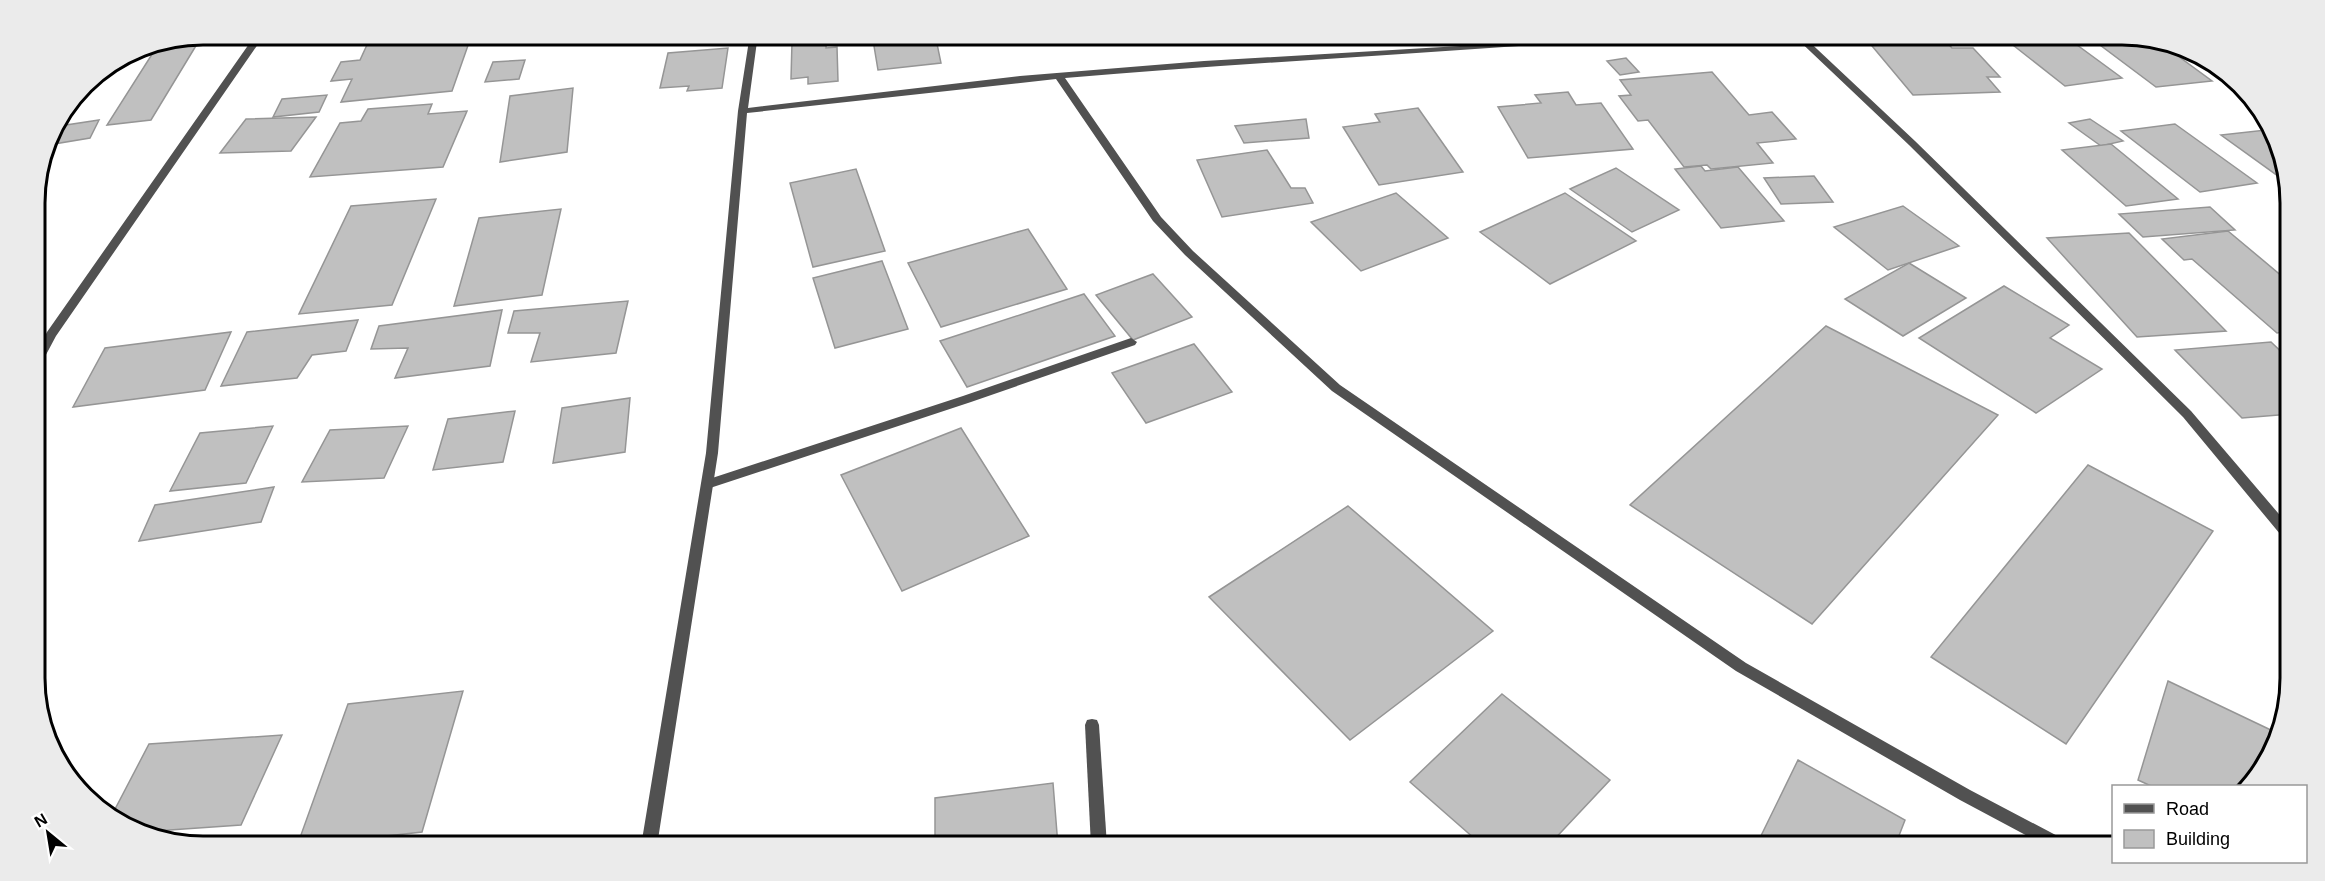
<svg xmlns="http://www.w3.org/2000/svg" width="2325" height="881" font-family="Arial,sans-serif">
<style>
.building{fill:#c0c0c0;stroke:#959595;stroke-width:1.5}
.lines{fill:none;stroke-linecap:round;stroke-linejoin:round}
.service{fill:#515151;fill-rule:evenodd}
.minor{fill:#515151;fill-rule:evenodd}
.rim{fill:none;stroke:#000;stroke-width:3}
</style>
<rect width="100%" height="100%" fill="#fff"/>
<g class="building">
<path d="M 372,34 L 472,34 L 452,91 L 341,102 L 352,79 L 331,81 L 341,62 L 360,60 Z"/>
<path d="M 522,34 L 604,34 L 519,44 Z"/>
<path d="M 872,34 L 935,34 L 941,63 L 878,70 Z"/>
<path d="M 1862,34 L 1939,34 L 1952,48 L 1973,48 L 2000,77 L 1987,77 L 2000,92 L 1913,95 Z"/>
<path d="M 2033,34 L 2062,34 L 2122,78 L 2065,86 L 2004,38 Z"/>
<path d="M 2126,35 L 2156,40 L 2212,81 L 2156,87 L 2092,39 Z"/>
<path d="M 826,39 L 826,48 L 837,47 L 838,81 L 808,84 L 808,77 L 791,79 L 792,42 Z"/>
<path d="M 197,44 L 151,120 L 107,125 L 156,48 Z"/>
<path d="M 728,48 L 722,88 L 687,91 L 689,86 L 660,88 L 668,53 Z"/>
<path d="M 1626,58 L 1639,72 L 1620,75 L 1607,61 Z"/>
<path d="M 525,60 L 519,79 L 485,82 L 493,62 Z"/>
<path d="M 1712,72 L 1749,115 L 1772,112 L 1796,139 L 1757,143 L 1773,163 L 1711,169 L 1707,165 L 1684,167 L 1648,120 L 1638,121 L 1619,96 L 1631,95 L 1620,80 Z"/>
<path d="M 573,88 L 567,152 L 500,162 L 510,96 Z"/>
<path d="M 1568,92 L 1576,105 L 1601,103 L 1633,149 L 1528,158 L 1498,107 L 1541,103 L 1535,95 Z"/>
<path d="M 327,95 L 319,112 L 273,117 L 282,99 Z"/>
<path d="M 432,104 L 428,114 L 467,111 L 443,167 L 310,177 L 340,123 L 361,121 L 368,109 Z"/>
<path d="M 1418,108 L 1463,172 L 1379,185 L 1343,127 L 1380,122 L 1375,114 Z"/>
<path d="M 316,117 L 291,151 L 220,153 L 246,119 Z"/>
<path d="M 1306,119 L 1309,138 L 1244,143 L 1235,126 Z"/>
<path d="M 2090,119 L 2123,141 L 2101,146 L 2069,123 Z"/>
<path d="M 99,120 L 90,138 L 48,145 L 53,127 Z"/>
<path d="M 2175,124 L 2257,183 L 2200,192 L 2121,131 Z"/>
<path d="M 2266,130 L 2289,181 L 2289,184 L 2221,135 Z"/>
<path d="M 2111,144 L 2178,199 L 2126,206 L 2062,150 Z"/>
<path d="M 1267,150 L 1291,188 L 1305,188 L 1313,203 L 1222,217 L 1197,160 Z"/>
<path d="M 1701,166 L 1705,171 L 1738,167 L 1784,221 L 1721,228 L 1675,169 Z"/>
<path d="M 1616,168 L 1679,210 L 1632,232 L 1570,189 Z"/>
<path d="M 856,169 L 885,251 L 813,267 L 790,183 Z"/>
<path d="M 1814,176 L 1833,202 L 1781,204 L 1764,178 Z"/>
<path d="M 1396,193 L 1448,238 L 1361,271 L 1311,222 Z"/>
<path d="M 1565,193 L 1636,241 L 1550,284 L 1480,232 Z"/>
<path d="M 436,199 L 392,305 L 299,314 L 351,206 Z"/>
<path d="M 1903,206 L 1959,246 L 1888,270 L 1834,227 Z"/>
<path d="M 2210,207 L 2235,230 L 2143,237 L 2119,214 Z"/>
<path d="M 561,209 L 542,295 L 454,306 L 479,218 Z"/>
<path d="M 1028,229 L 1067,289 L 941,327 L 908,263 Z"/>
<path d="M 2228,231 L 2289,282 L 2289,331 L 2277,333 L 2192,259 L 2184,260 L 2162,239 Z"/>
<path d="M 2129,233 L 2226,331 L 2137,337 L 2047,238 Z"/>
<path d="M 882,261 L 908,329 L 835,348 L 813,278 Z"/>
<path d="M 1909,263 L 1966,298 L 1903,336 L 1845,299 Z"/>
<path d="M 1153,274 L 1192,317 L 1133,340 L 1096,295 Z"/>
<path d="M 2004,286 L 2069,325 L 2050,338 L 2102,369 L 2036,413 L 1919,338 Z"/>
<path d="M 1084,294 L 1115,336 L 967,387 L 940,341 Z"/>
<path d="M 628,301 L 616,353 L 531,362 L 540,333 L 508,333 L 514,311 Z"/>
<path d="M 502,310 L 490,366 L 395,378 L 408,348 L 371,349 L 379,326 Z"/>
<path d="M 358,320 L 346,351 L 312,355 L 297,378 L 221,386 L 247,332 Z"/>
<path d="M 1826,326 L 1998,415 L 1812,624 L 1630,505 Z"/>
<path d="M 231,332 L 205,390 L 73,407 L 105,348 Z"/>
<path d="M 2271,342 L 2290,360 L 2290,414 L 2242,418 L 2175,350 Z"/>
<path d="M 1194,344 L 1232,392 L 1146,423 L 1112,373 Z"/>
<path d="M 630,398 L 625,452 L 553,463 L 562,408 Z"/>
<path d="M 515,411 L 503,462 L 433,470 L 448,419 Z"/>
<path d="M 273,426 L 246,483 L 170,491 L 200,433 Z"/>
<path d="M 408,426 L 384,478 L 302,482 L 330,430 Z"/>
<path d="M 961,428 L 1029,536 L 902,591 L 841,475 Z"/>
<path d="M 2088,465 L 2213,531 L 2066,744 L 1931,657 Z"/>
<path d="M 274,487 L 261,522 L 139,541 L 155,505 Z"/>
<path d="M 1348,506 L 1493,631 L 1350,740 L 1209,597 Z"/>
<path d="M 2168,681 L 2275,732 L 2271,746 L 2242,786 L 2151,786 L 2138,780 Z"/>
<path d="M 463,691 L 422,832 L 297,846 L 348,704 Z"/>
<path d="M 1502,694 L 1610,780 L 1548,846 L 1483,846 L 1410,782 Z"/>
<path d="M 282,735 L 241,825 L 141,832 L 113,813 L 149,744 Z"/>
<path d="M 1798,760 L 1905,820 L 1895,846 L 1756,846 Z"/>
<path d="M 1053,783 L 1058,846 L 935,846 L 935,798 Z"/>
</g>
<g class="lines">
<g class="service">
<path d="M 1131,338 L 1137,342 L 1135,345 L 971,402 L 707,489 L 703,487 L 701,484 L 703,481 L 963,396 Z"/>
<path d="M 1092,719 L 1097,720 L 1099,725 L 1107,846 L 1091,846 L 1085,725 L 1087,720 Z"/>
</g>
<g class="minor">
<path d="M 256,34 L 265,34 L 56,336 L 40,366 L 36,367 L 36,353 L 47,332 Z"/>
<path d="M 750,34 L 758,34 L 748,108 L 1020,76 L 1204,61 L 1460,46 L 1604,34 L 1645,34 L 1641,37 C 1449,52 1257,62 1065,78 L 1161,217 L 1193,251 L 1340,385 L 1746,663 L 1970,790 L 2067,841 L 2069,846 L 2046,846 L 1960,800 L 1736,671 L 1332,391 L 1185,255 L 1153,221 L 1056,79 L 747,113 L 718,453 L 657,846 L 641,846 L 706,453 L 738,111 Z"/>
<path d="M 1792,34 L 1801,34 L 1915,141 L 2191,411 L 2290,527 L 2290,541 L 2285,540 L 2183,417 L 1909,145 Z"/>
</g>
</g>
<path d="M0 0H2325V881H0ZM203 45H2122A158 158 0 0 1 2280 203V678A158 158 0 0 1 2122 836H203A158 158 0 0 1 45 678V203A158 158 0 0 1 203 45Z" fill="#ebebeb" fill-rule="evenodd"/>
<path class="rim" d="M203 45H2122A158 158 0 0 1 2280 203V678A158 158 0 0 1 2122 836H203A158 158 0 0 1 45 678V203A158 158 0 0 1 203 45Z"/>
<rect x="2112" y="785" width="195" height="78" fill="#ffffff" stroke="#999999" stroke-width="1.5"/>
<rect x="2124" y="804" width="30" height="9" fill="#515151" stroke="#999999" stroke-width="1.5"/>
<text x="2166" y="815" font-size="18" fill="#000000">Road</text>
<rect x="2124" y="830" width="30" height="18" fill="#c0c0c0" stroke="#999999" stroke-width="1.5"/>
<text x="2166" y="845" font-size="18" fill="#000000">Building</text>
<g transform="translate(48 833) rotate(330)" stroke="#ffffff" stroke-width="4.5" paint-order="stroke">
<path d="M0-4.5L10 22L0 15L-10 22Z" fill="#000000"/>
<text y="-9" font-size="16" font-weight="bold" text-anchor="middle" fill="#000000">N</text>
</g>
</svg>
